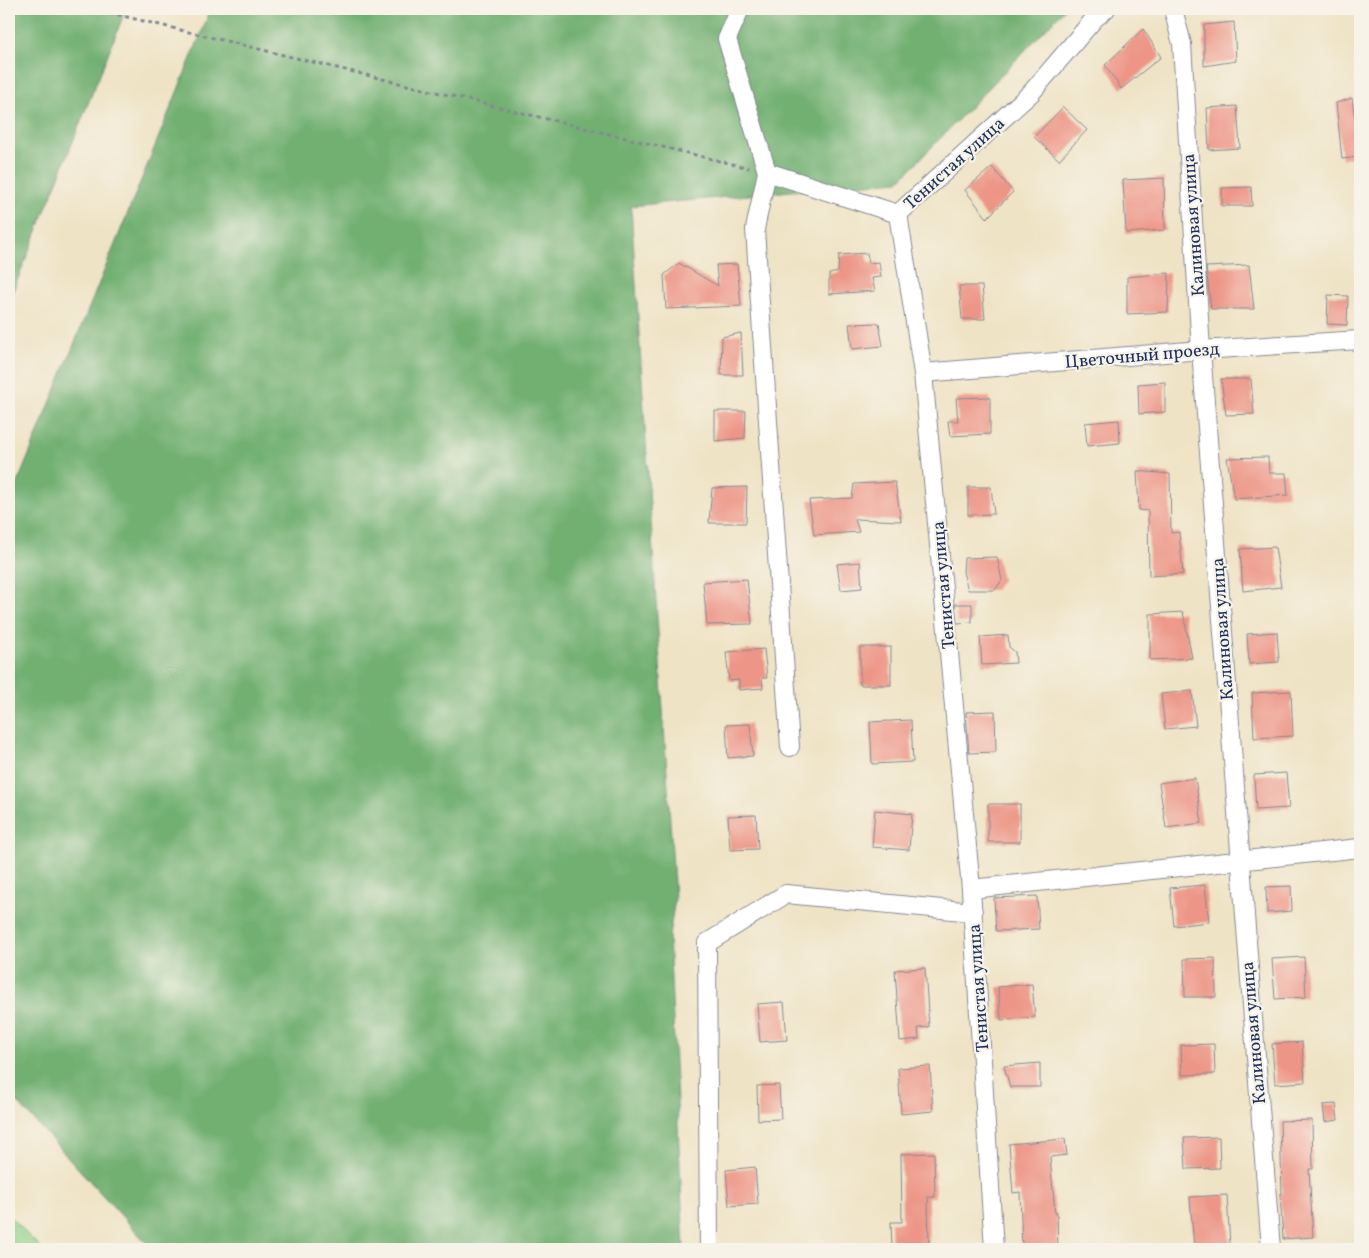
<svg xmlns="http://www.w3.org/2000/svg" width="1369" height="1258" font-family="Vollkorn,serif">
<style>
.green{fill:#8dcd84;stroke:#547e71}
.forest{fill:#72b072;stroke:#467068}
.building{fill:#ed9687}
.lines{fill:none;stroke-linecap:round;stroke-linejoin:round}
.minor-casing{stroke:#858992;stroke-width:20}
.path{stroke:#858992;stroke-width:3;stroke-dasharray:4 4;stroke-linecap:butt}
.minor{stroke:#fff;stroke-width:18}
.labels{text-anchor:middle;stroke-width:4.5;stroke-linejoin:round;paint-order:stroke}
.street-label{font-size:18px;fill:#1b2f5e;stroke:#f7f3e8}
</style>
<rect width="100%" height="100%" fill="#f7f3e8"/>
<filter id="ink" filterUnits="userSpaceOnUse"><feTurbulence type="fractalNoise" baseFrequency=".02" numOctaves="2"/><feDisplacementMap in="SourceGraphic" scale="10" xChannelSelector="R" yChannelSelector="G"/><feConvolveMatrix kernelMatrix="1 2 1 2 8 2 1 2 1" color-interpolation-filters="sRGB"/></filter>
<filter id="wash" filterUnits="userSpaceOnUse"><feTurbulence type="fractalNoise" baseFrequency=".0096" numOctaves="4" result="noise"/><feDisplacementMap in="SourceGraphic" scale="20" xChannelSelector="R" yChannelSelector="G"/><feGaussianBlur stdDeviation="1.12" result="paint"/><feColorMatrix in="noise" values="0 0 0 0 0 0 0 0 0 0 0 0 0 0 0 0 0 1.4 0 .05"/><feComposite in="paint" operator="in"/></filter>
<g filter="url(#wash)">
<rect width="100%" height="100%" fill="#efe3c5"/>
<path class="green" d="M 9,1216 L 42,1249 L 9,1249 Z"/>
<g class="forest">
<path d="M 9,9 L 126,9 L 9,301 Z"/>
<path d="M 211,9 L 1065,9 L 899,181 L 631,206 L 675,899 L 669,936 L 684,1249 L 152,1249 L 9,1093 L 9,491 L 17,484 Z"/>
</g>
<g id="blocks">
<g class="building">
<path d="M 1234,22 L 1236,61 L 1204,66 L 1204,25 Z"/>
<path d="M 1143,29 L 1161,57 L 1121,89 L 1105,65 Z"/>
<path d="M 1352,98 L 1357,133 L 1360,132 L 1360,157 L 1342,159 L 1336,103 Z"/>
<path d="M 1237,106 L 1240,148 L 1209,150 L 1207,108 Z"/>
<path d="M 1063,107 L 1087,130 L 1059,160 L 1034,137 Z"/>
<path d="M 992,167 L 1013,192 L 987,218 L 965,190 Z"/>
<path d="M 1164,178 L 1165,230 L 1126,233 L 1123,180 Z"/>
<path d="M 1251,187 L 1252,206 L 1222,206 L 1222,188 Z"/>
<path d="M 867,253 L 869,263 L 879,262 L 881,277 L 872,278 L 875,291 L 829,294 L 829,274 L 838,272 L 839,255 Z"/>
<path d="M 679,263 L 718,286 L 716,265 L 737,264 L 741,306 L 666,309 L 664,275 Z"/>
<path d="M 1249,265 L 1254,309 L 1211,309 L 1206,267 Z"/>
<path d="M 1169,273 L 1168,312 L 1127,314 L 1127,277 Z"/>
<path d="M 959,286 L 982,286 L 985,319 L 962,319 Z"/>
<path d="M 1328,295 L 1348,296 L 1347,325 L 1327,324 Z"/>
<path d="M 879,323 L 883,346 L 852,349 L 849,324 Z"/>
<path d="M 741,333 L 743,375 L 721,375 L 722,337 Z"/>
<path d="M 1221,379 L 1251,379 L 1254,414 L 1226,415 Z"/>
<path d="M 1165,382 L 1165,412 L 1139,414 L 1138,384 Z"/>
<path d="M 990,397 L 990,434 L 950,436 L 948,421 L 958,421 L 956,398 Z"/>
<path d="M 715,411 L 746,411 L 745,438 L 715,441 Z"/>
<path d="M 1119,420 L 1120,443 L 1087,446 L 1085,423 Z"/>
<path d="M 1268,457 L 1269,473 L 1286,473 L 1288,495 L 1234,499 L 1227,458 Z"/>
<path d="M 1137,471 L 1170,474 L 1171,533 L 1179,532 L 1183,574 L 1149,576 L 1148,511 L 1139,510 Z"/>
<path d="M 895,482 L 901,521 L 855,519 L 859,532 L 814,535 L 809,500 L 852,498 L 854,484 Z"/>
<path d="M 747,487 L 746,523 L 709,523 L 712,488 Z"/>
<path d="M 968,487 L 991,487 L 994,514 L 968,515 Z"/>
<path d="M 1275,547 L 1281,587 L 1243,591 L 1240,549 Z"/>
<path d="M 997,557 L 1002,580 L 995,590 L 968,590 L 963,572 L 964,558 Z"/>
<path d="M 860,562 L 862,588 L 841,590 L 837,564 Z"/>
<path d="M 747,579 L 752,624 L 707,625 L 703,582 Z"/>
<path d="M 955,604 L 972,604 L 972,622 L 957,623 Z"/>
<path d="M 1183,612 L 1192,658 L 1150,660 L 1150,614 Z"/>
<path d="M 1277,632 L 1279,662 L 1249,664 L 1247,634 Z"/>
<path d="M 1008,635 L 1009,647 L 1015,652 L 1016,663 L 982,665 L 980,637 Z"/>
<rect x="860" y="647" width="31" height="38"/>
<path d="M 764,649 L 767,678 L 762,678 L 763,688 L 739,690 L 739,680 L 729,681 L 726,652 Z"/>
<path d="M 1192,691 L 1196,726 L 1165,729 L 1161,694 Z"/>
<path d="M 1291,691 L 1293,736 L 1254,738 L 1252,693 Z"/>
<path d="M 995,711 L 996,752 L 969,753 L 966,712 Z"/>
<path d="M 911,720 L 913,762 L 872,764 L 870,722 Z"/>
<path d="M 750,724 L 753,756 L 728,758 L 726,725 Z"/>
<path d="M 1286,773 L 1289,808 L 1256,810 L 1254,775 Z"/>
<path d="M 1195,778 L 1202,823 L 1166,828 L 1159,783 Z"/>
<rect x="988" y="804" width="32" height="38"/>
<path d="M 875,810 L 912,814 L 909,850 L 872,847 Z"/>
<path d="M 756,815 L 758,849 L 730,850 L 728,816 Z"/>
<path d="M 1205,885 L 1209,922 L 1174,926 L 1170,888 Z"/>
<path d="M 1291,886 L 1292,911 L 1267,913 L 1266,887 Z"/>
<path d="M 1037,896 L 1039,929 L 996,931 L 994,898 Z"/>
<path d="M 1304,957 L 1306,997 L 1275,999 L 1272,959 Z"/>
<path d="M 1215,958 L 1216,997 L 1185,997 L 1184,959 Z"/>
<path d="M 925,968 L 929,1027 L 918,1028 L 919,1039 L 900,1041 L 895,970 Z"/>
<path d="M 1032,984 L 1035,1017 L 1001,1020 L 998,987 Z"/>
<path d="M 784,1002 L 787,1040 L 760,1042 L 757,1004 Z"/>
<path d="M 1302,1042 L 1305,1082 L 1275,1084 L 1272,1044 Z"/>
<path d="M 1214,1044 L 1215,1074 L 1182,1075 L 1181,1045 Z"/>
<path d="M 1040,1063 L 1040,1087 L 1010,1087 L 1004,1066 Z"/>
<path d="M 930,1066 L 933,1111 L 901,1114 L 898,1068 Z"/>
<path d="M 779,1085 L 781,1119 L 758,1120 L 757,1086 Z"/>
<path d="M 1336,1104 L 1338,1120 L 1325,1122 L 1323,1105 Z"/>
<path d="M 1312,1120 L 1313,1169 L 1309,1169 L 1313,1237 L 1283,1239 L 1280,1194 L 1282,1194 L 1280,1121 Z"/>
<path d="M 1219,1137 L 1220,1168 L 1186,1169 L 1184,1138 Z"/>
<path d="M 1065,1139 L 1067,1155 L 1050,1157 L 1055,1213 L 1057,1213 L 1058,1249 L 1022,1249 L 1020,1192 L 1013,1193 L 1009,1144 Z"/>
<path d="M 934,1153 L 935,1197 L 928,1197 L 929,1249 L 892,1249 L 891,1222 L 902,1222 L 901,1154 Z"/>
<path d="M 755,1167 L 758,1204 L 729,1206 L 726,1170 Z"/>
<path d="M 1227,1195 L 1230,1246 L 1194,1249 L 1190,1197 Z"/>
</g>
</g>
</g>
<g filter="url(#ink)">
<use href="#blocks" fill-opacity="0" stroke="#858992" stroke-width="1"/>
<g class="lines">
<g class="minor-casing">
<g id="minor">
<path d="M 740,9 L 727,39 L 767,172 L 898,214"/>
<path d="M 1173,9 L 1182,44 L 1201,350 L 1271,1249"/>
<path d="M 767,172 L 755,229 L 790,747"/>
<path d="M 898,214 L 923,373 L 971,889 L 994,1249"/>
<path d="M 898,214 L 1031,93 L 1095,18 L 1106,9"/>
<path d="M 923,373 L 1201,350 L 1360,340"/>
<path d="M 971,889 L 1360,848"/>
<path d="M 709,1249 L 707,943 L 786,894 L 973,912"/>
</g>
</g>
<path class="path" d="M 94,9 L 749,168"/>
<use href="#minor" class="minor"/>
</g>
</g>
<g class="labels">
<g class="street-label">
<text transform="translate(954 163) rotate(-42)" y="6">Тенистая улица</text>
<text transform="translate(1193 225) rotate(-94)" y="6">Калиновая улица</text>
<text transform="translate(1142 355) rotate(-5)" y="6">Цветочный проезд</text>
<text transform="translate(943 585) rotate(-95)" y="6">Тенистая улица</text>
<text transform="translate(1222 629) rotate(-94)" y="6">Калиновая улица</text>
<text transform="translate(978 988) rotate(-94)" y="6">Тенистая улица</text>
<text transform="translate(1253 1033) rotate(-95)" y="6">Калиновая улица</text>
</g>
</g>
<rect width="1369" height="1258" fill="none" stroke="#f7f3e8" stroke-width="30"/>
</svg>
